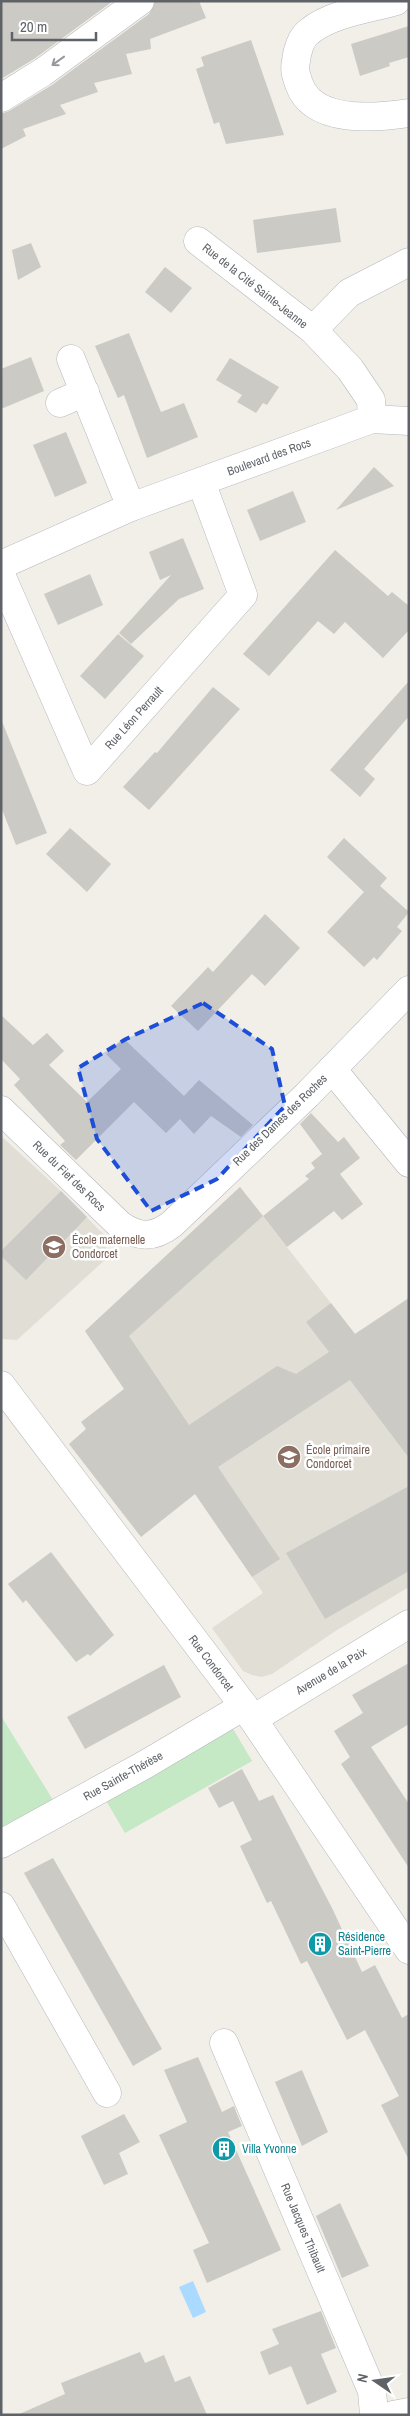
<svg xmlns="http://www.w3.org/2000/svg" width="410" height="2416" font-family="'Archivo Narrow',sans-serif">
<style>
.education{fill:#e1ded6}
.green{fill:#c5e8c5}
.water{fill:#aadaff}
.building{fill:#cccac5}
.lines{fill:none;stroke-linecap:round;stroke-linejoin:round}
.minor-casing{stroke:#b5b8bc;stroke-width:29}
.minor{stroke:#fff;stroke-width:28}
.oneway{stroke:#979a9d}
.marked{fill:#1d4ed8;fill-opacity:0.2;stroke:#1d4ed8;stroke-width:4;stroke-dasharray:10 6;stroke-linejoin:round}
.labels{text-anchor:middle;stroke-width:5;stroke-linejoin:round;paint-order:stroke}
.street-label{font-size:12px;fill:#5f6368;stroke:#fff}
.education-label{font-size:12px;fill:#785e54;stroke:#fff;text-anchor:start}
.culture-label{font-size:12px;fill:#0d838f;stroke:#fff;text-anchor:start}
</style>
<rect width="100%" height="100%" fill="#f1efe8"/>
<g class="education">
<path d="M 1,1136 L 61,1191 L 105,1236 L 107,1258 L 17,1340 L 1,1339 Z"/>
<path d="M 240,1187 L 355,1334 L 409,1298 L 409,1587 L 337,1630 L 272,1674 L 262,1677 L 252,1675 L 243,1671 L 212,1628 L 263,1593 L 85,1331 Z"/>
</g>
<g class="green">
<path d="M 1,1716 L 53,1800 L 1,1829 Z"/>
<path d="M 229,1722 L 252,1761 L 125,1833 L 104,1797 Z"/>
</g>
<path class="water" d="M 193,2281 L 206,2312 L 193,2318 L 179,2287 Z"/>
<g class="building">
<path d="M 1,1 L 113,1 L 34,59 L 1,79 Z"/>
<path d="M 155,1 L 199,1 L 206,18 L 150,39 L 151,49 L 126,54 L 132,74 L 94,83 L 98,92 L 60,105 L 66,114 L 23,129 L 26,136 L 1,149 L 1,114 L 9,111 L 52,85 L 149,14 Z"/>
<path d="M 409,26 L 409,57 L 389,63 L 390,66 L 360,76 L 351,44 Z"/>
<path d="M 251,40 L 284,135 L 226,144 L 219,122 L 214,124 L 196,69 L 204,66 L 201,57 Z"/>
<path d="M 336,208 L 341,242 L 257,253 L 253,220 Z"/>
<path d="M 31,243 L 41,267 L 18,280 L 12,250 Z"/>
<path d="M 165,267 L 192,288 L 171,313 L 145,292 Z"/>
<path d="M 129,333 L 161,412 L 184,403 L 198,437 L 147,458 L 124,395 L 118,398 L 95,346 Z"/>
<path d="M 31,357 L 44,391 L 1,409 L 1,369 Z"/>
<path d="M 230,358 L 279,387 L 267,405 L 263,403 L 256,413 L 237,402 L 242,395 L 216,380 Z"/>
<path d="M 66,432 L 87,483 L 55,497 L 33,445 Z"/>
<path d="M 374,467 L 394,486 L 336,510 Z"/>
<path d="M 293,491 L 306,522 L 260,541 L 247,510 Z"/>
<path d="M 183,538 L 204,589 L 179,599 L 131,644 L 119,633 L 171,575 L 160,580 L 149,552 Z"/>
<path d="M 335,550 L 388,596 L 392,592 L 409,606 L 409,630 L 383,658 L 345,622 L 334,634 L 318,621 L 269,676 L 243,654 Z"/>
<path d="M 90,574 L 103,605 L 58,625 L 44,594 Z"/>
<path d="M 118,634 L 144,656 L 105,699 L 80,676 Z"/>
<path d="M 409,681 L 409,716 L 364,769 L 375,779 L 360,797 L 330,770 Z"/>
<path d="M 213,687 L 240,709 L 149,810 L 123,787 L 155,752 L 157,753 Z"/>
<path d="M 1,719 L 47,833 L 16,845 L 1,807 Z"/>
<path d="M 70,828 L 111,864 L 87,892 L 46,854 Z"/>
<path d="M 344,838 L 387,878 L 380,886 L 409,912 L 397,927 L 402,931 L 377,960 L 374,957 L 364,967 L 327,932 L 364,892 L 327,857 Z"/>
<path d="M 265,914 L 300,948 L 265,986 L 252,974 L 198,1031 L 171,1006 L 208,967 L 213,972 Z"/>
<path d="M 1,1015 L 33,1045 L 47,1033 L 64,1051 L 49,1065 L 87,1102 L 121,1069 L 106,1054 L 123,1038 L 184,1096 L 199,1080 L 253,1125 L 241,1137 L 211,1116 L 194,1134 L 180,1119 L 166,1133 L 134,1102 L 76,1160 L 60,1145 L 65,1141 L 14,1085 L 20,1079 L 1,1059 Z"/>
<path d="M 311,1113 L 338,1142 L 344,1137 L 360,1158 L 340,1174 L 363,1204 L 342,1220 L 334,1211 L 287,1247 L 263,1216 L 309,1179 L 305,1176 L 315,1168 L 311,1163 L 322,1154 L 300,1124 Z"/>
<path d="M 240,1187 L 263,1216 L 129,1336 L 189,1425 L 277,1366 L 296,1374 L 329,1352 L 306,1322 L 331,1303 L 355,1334 L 409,1298 L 409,1458 L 350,1380 L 218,1467 L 280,1559 L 252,1577 L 195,1494 L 141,1537 L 69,1444 L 86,1429 L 81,1422 L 124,1389 L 85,1331 Z"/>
<path d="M 61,1191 L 87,1217 L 26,1280 L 1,1256 L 1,1251 Z"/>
<path d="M 409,1486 L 409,1571 L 325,1619 L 286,1553 Z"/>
<path d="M 51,1552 L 114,1635 L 90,1656 L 88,1654 L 76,1662 L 26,1600 L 23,1603 L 8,1584 Z"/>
<path d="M 409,1663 L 409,1724 L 371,1747 L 409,1804 L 409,1868 L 341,1764 L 350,1757 L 334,1731 L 363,1713 L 352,1695 Z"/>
<path d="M 164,1665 L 181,1697 L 85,1749 L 67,1717 Z"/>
<path d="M 242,1769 L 259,1801 L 273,1795 L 332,1908 L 362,1972 L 375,1965 L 402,2018 L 409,2014 L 409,2160 L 381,2105 L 399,2096 L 365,2030 L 347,2040 L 307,1961 L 301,1964 L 271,1901 L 267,1903 L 240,1846 L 252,1840 L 233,1801 L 219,1808 L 208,1788 Z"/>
<path d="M 53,1858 L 162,2049 L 133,2066 L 24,1873 Z"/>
<path d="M 198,2057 L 222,2112 L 234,2106 L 237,2114 L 242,2126 L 228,2132 L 281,2250 L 207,2283 L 193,2250 L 209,2243 L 159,2135 L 187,2122 L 164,2070 Z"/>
<path d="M 302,2070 L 328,2132 L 302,2146 L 275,2082 Z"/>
<path d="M 124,2114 L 140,2142 L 119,2153 L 128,2174 L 104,2185 L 81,2136 Z"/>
<path d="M 340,2203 L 369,2266 L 342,2278 L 316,2216 Z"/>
<path d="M 321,2311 L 336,2348 L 321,2354 L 337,2392 L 307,2405 L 291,2366 L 269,2375 L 260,2352 L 279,2344 L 272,2329 Z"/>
<path d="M 140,2352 L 145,2363 L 164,2355 L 175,2382 L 190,2376 L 207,2415 L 17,2415 L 65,2394 L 61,2383 Z"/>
</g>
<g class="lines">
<g class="minor-casing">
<g id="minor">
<path d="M 396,1 C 369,9 332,13 310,31 C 301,37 297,51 296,61 C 294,70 296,75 299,84 C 313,124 375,118 409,113"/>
<path d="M 1,98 L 43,72 L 140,1"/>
<path d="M 198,241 L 313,330 L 350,369 L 371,400 L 372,419"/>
<path d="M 313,330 L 349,293 L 409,262"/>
<path d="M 71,359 L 131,507"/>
<path d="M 60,403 L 85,392"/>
<path d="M 1,565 L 131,507 L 372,419 L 409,421"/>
<path d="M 1,575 L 87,771 L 243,595 L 201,482"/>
<path d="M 332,1069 L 409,1163"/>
<path d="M 1,1110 L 120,1225 C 139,1238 154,1238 172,1224 L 307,1095 L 409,990"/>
<path d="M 1,1385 L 244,1706 L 409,1950"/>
<path d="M 253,1719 L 409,1624"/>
<path d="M 1,1844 L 146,1764 L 244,1706"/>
<path d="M 1,1906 L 107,2093"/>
<path d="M 224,2043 L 372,2391 L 374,2415"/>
<path d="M 393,2415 L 409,2412"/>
</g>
</g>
<use href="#minor" class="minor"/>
</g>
<defs><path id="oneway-shaft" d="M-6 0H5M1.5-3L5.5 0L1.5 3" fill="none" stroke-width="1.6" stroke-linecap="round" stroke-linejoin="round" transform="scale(1.25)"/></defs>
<use class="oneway" href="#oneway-shaft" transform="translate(58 61) rotate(144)"/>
<path class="marked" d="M 203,1003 L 272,1049 L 285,1106 L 217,1179 L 151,1211 L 97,1139 L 78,1068 L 126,1039 Z"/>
<defs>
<g id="school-disc" transform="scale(1.25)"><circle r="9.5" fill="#8d6e63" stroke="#fff"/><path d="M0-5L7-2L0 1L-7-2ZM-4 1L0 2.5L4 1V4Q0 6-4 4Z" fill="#fff"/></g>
<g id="building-disc" transform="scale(1.25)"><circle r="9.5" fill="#0f9aa8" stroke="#fff"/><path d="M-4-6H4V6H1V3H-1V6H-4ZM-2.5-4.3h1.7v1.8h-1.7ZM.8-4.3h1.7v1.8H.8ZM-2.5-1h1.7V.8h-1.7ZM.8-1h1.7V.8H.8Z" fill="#fff"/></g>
</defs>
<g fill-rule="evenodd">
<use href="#school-disc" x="54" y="1247"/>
<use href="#school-disc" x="289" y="1457"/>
<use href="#building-disc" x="320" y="1944"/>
<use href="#building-disc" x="224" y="2149"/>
</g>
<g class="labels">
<g class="street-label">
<text transform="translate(255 286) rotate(38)" y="4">Rue de la Cité Sainte-Jeanne</text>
<text transform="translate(269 457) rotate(-20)" y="4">Boulevard des Rocs</text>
<text transform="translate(134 718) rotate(-48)" y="4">Rue Léon Perrault</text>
<text transform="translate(280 1120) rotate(-44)" y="4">Rue des Dames des Roches</text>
<text transform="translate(69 1176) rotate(44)" y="4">Rue du Fief des Rocs</text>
<text transform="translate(211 1663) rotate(53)" y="4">Rue Condorcet</text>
<text transform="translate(331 1671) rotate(-31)" y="4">Avenue de la Paix</text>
<text transform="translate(123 1776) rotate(-29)" y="4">Rue Sainte-Thérèse</text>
<text transform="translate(303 2228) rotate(67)" y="4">Rue Jacques Thibault</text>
</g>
<g class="education-label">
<text x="72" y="1244">École maternelle<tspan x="72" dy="14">Condorcet</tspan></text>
<text x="306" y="1454">École primaire<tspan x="306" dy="14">Condorcet</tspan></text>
</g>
<g class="culture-label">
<text x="338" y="1941">Résidence<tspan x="338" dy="14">Saint-Pierre</tspan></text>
<text x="242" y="2153">Villa Yvonne</text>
</g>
</g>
<rect width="410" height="2416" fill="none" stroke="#5f6368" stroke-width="5"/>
<g transform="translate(375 2381) rotate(283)" stroke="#ffffff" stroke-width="4" paint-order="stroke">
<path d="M0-4L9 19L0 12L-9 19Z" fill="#5f6368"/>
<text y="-8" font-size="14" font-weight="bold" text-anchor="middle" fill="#5f6368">N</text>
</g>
<path d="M12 32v8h84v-8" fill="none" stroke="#5f6368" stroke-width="2.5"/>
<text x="20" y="32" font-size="15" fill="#5f6368" stroke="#ffffff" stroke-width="4" paint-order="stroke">20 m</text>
</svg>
